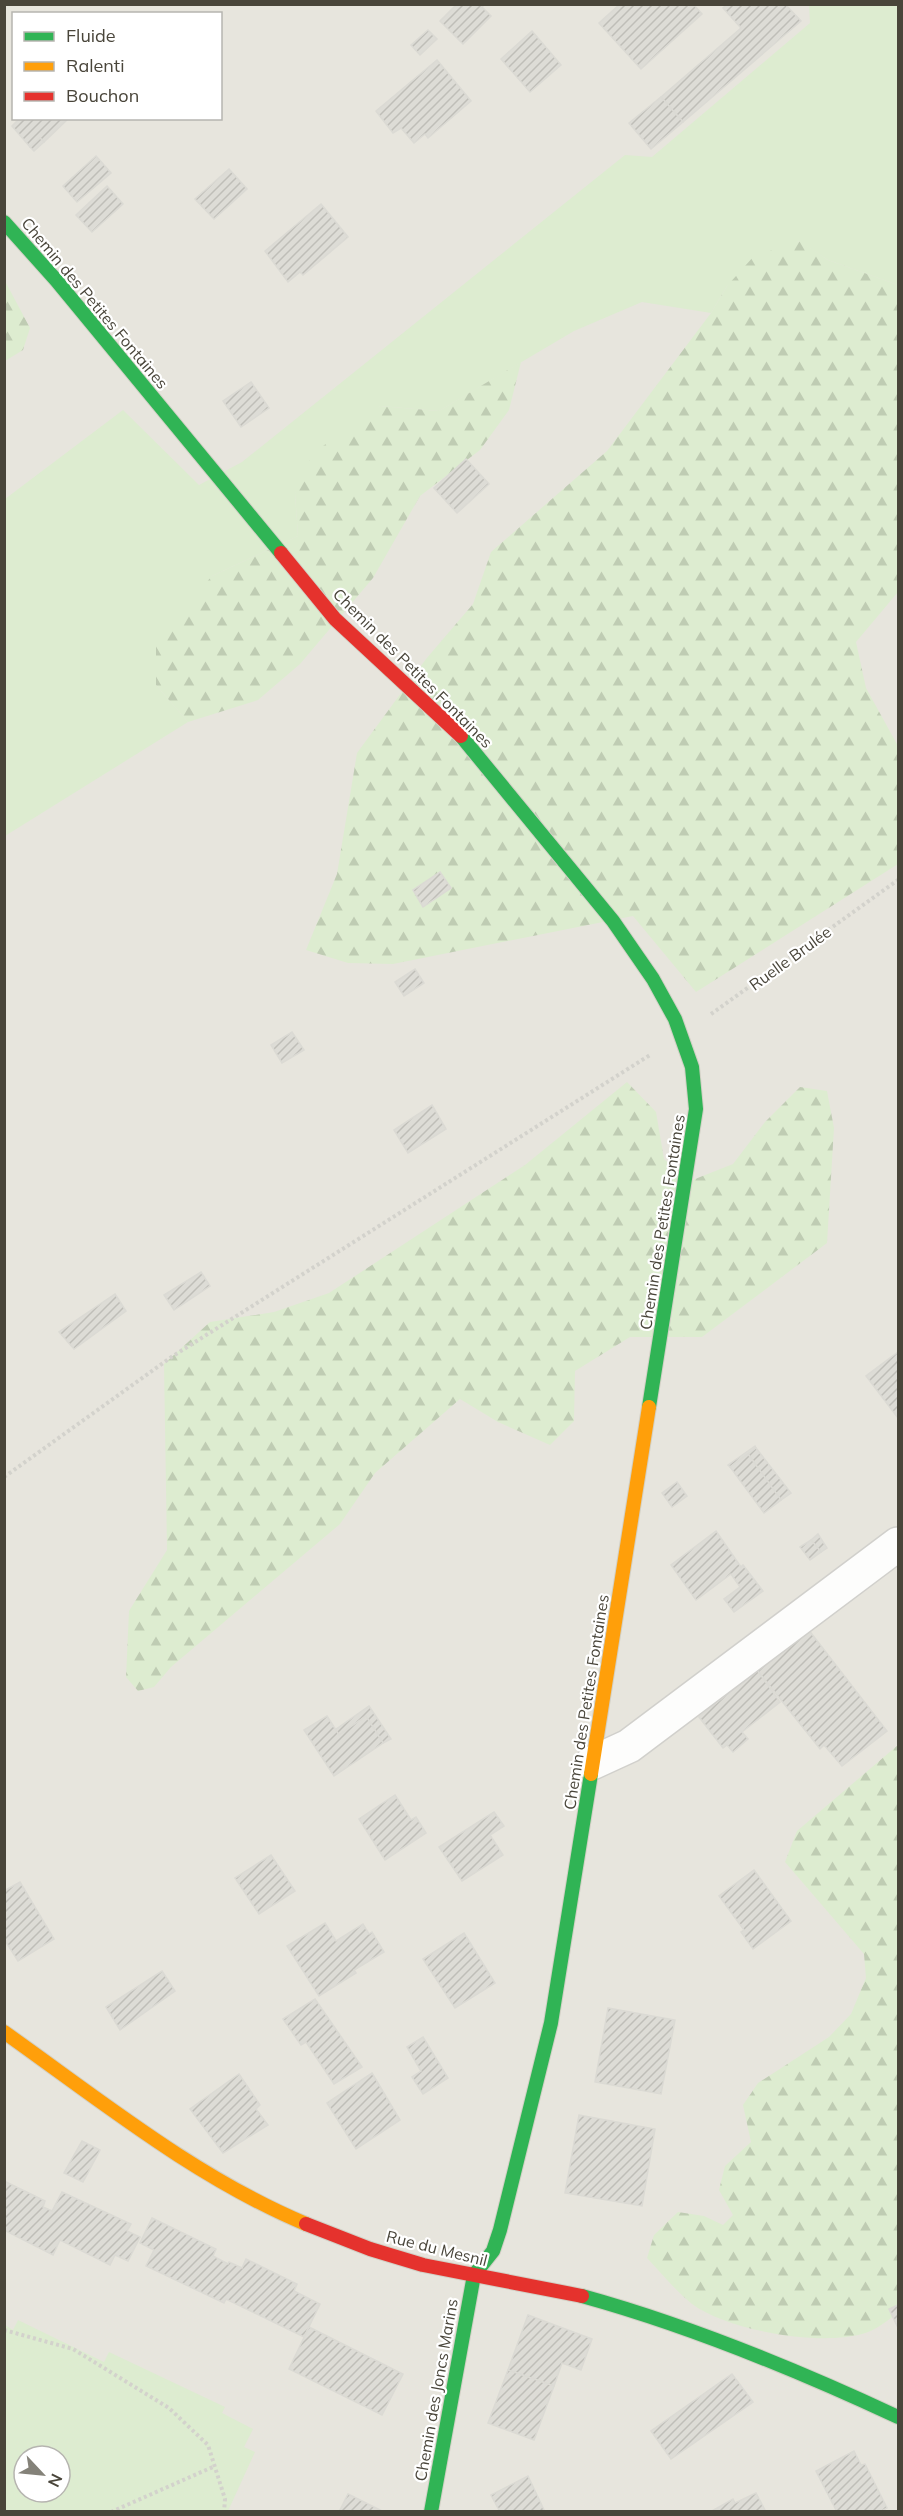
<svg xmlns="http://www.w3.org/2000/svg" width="903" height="2516" font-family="Mulish,sans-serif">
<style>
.residential{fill:#e7e5dd;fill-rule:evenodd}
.grass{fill:#ddecd0;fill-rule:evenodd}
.forest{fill:url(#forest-firs)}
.building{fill:url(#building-hatch);stroke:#dbdad4;stroke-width:1.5}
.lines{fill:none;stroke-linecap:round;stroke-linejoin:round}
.street-casing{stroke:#d1d0cc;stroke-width:36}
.fast-casing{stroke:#d2d0c5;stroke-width:16}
.slow-casing{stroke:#d2d0c5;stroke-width:16}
.jam-casing{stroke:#d2d0c5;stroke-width:16}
.path{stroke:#d3d2cc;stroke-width:4;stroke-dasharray:3 3;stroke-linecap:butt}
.street{stroke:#fdfdfc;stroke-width:33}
.fast{stroke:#30b455;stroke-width:14}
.slow{stroke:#ff9f0a;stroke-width:14}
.jam{stroke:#e5322d;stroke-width:14}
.labels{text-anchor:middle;stroke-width:4.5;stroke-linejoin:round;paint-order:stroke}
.street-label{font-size:16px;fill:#49453a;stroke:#fff}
</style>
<defs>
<pattern id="forest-firs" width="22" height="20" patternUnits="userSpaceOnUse" patternTransform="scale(1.5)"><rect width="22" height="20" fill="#ddecd0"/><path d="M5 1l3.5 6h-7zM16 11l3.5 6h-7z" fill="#bfccb3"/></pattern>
<pattern id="building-hatch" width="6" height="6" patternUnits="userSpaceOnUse" patternTransform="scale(1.5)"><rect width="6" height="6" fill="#dddcd6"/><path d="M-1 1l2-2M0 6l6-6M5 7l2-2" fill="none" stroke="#bfbeb8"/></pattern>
</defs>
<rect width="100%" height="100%" fill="#f3f3ee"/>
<path class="residential" d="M 5,5 L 898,5 L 898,2511 L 5,2511 ZM 14,14 L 220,14 L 220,118 L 14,118 ZM 24,2456 L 60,2456 L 60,2492 L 24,2492 Z"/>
<g class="grass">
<path d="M 809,5 L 898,5 L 898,285 L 828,260 L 799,241 L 727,286 L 711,313 L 642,302 L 574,331 L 439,411 L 380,406 L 295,493 L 298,536 L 212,576 L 156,685 L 188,722 L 5,836 L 5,499 L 123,410 L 199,485 L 242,462 L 625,155 L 652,157 L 810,23 Z"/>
<path d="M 18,2320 L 104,2362 L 109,2352 L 225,2407 L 222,2413 L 253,2429 L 244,2447 L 255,2452 L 228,2511 L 5,2511 L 5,2325 L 13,2330 ZM 24,2456 L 60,2456 L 60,2492 L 24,2492 Z"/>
</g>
<g class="forest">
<path d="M 800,241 L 828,260 L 898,285 L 898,592 L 856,642 L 866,688 L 898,746 L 898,864 L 696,992 L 633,916 L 393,964 L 348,963 L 306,950 L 337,874 L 357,753 L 426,659 L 473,604 L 491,552 L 607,451 L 711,313 L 727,286 L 754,256 Z"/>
<path d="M 5,281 L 30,328 L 23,350 L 5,361 Z"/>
<path d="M 521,362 L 509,410 L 480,450 L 420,496 L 373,578 L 300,664 L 258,700 L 188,722 L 156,685 L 156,640 L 212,576 L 298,536 L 295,493 L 313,453 L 380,406 L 439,411 Z"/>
<path d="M 627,1082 L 656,1112 L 664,1159 L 690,1181 L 733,1164 L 765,1122 L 800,1087 L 827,1091 L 834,1128 L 827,1243 L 702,1337 L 630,1337 L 575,1371 L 574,1421 L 550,1445 L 498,1422 L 460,1399 L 375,1473 L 340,1524 L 171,1667 L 154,1687 L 138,1691 L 126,1677 L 129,1611 L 167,1550 L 164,1364 L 210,1322 L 274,1312 L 329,1293 L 525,1165 Z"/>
<path d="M 898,1745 L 898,2313 C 888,2320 875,2331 862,2334 C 819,2346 729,2331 692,2304 C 676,2291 661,2273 647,2258 L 654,2235 L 678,2212 L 704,2216 L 723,2225 L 733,2215 L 719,2190 L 725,2166 L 751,2142 L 743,2105 L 758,2083 L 829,2037 L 851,2014 L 866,1978 L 864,1954 L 785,1862 L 797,1831 Z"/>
</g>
<g class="building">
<path d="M 457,4 L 485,4 L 482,7 L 491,16 L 463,44 L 440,21 Z"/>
<path d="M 620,4 L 693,4 L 702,14 L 641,69 L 599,23 Z"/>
<path d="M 727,4 L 785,4 L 801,21 L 683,122 L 661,97 L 741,28 L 723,8 Z"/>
<path d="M 428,30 L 437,39 L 420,55 L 411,45 Z"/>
<path d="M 532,31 L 561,65 L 530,92 L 501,59 Z"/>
<path d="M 437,60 L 471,101 L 428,138 L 425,134 L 414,143 L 401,128 L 393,133 L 376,111 Z"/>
<path d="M 661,97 L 683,122 L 651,149 L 629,123 Z"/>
<path d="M 20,118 L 69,118 L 44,142 L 40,138 L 30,147 L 12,126 Z"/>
<path d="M 40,138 L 44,142 L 34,151 L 30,147 Z"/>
<path d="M 96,156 L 111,173 L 77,202 L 63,186 Z"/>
<path d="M 229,169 L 247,189 L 214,219 L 195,199 Z"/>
<path d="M 107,186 L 123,204 L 92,232 L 76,215 Z"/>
<path d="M 321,204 L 348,237 L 303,275 L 300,272 L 288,282 L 265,251 Z"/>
<path d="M 251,382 L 269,408 L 241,427 L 223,401 Z"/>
<path d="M 466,459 L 489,484 L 457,513 L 434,488 Z"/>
<path d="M 440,872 L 451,888 L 423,907 L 413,890 Z"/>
<path d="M 415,969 L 424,983 L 404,996 L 395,982 Z"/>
<path d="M 292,1032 L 304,1050 L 282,1063 L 271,1045 Z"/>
<path d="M 432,1105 L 446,1129 L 408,1153 L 394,1130 Z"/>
<path d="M 201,1272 L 210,1286 L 174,1310 L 164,1295 Z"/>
<path d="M 115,1294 L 126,1311 L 74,1349 L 59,1332 Z"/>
<path d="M 898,1352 L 898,1418 L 866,1376 Z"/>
<path d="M 755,1446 L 756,1448 L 730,1467 L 728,1465 Z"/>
<path d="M 756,1448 L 791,1493 L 781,1500 L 748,1454 Z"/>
<path d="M 748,1454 L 781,1500 L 764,1513 L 730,1467 Z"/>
<path d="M 677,1482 L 687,1496 L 672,1507 L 662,1493 Z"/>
<path d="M 716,1531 L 741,1567 L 743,1565 L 763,1591 L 734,1612 L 724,1599 L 740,1587 L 731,1574 L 696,1600 L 671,1565 Z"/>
<path d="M 818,1534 L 827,1548 L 821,1552 L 811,1540 Z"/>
<path d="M 811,1540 L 821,1552 L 810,1560 L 800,1547 Z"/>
<path d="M 808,1629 L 887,1731 L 842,1766 L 824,1745 L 820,1749 L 757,1670 Z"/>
<path d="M 757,1670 L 780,1702 L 742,1732 L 748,1739 L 733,1752 L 727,1745 L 723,1748 L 699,1717 Z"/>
<path d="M 369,1706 L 391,1739 L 383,1743 L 366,1716 L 339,1735 L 335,1730 Z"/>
<path d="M 327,1716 L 339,1735 L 366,1716 L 383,1743 L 334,1776 L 304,1730 Z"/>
<path d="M 395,1795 L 411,1820 L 416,1817 L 426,1833 L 385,1860 L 359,1819 Z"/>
<path d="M 494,1812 L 504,1826 L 490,1835 L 503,1855 L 462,1881 L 439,1847 Z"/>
<path d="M 271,1855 L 295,1891 L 259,1914 L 235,1878 Z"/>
<path d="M 754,1870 L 791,1921 L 753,1949 L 741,1932 L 744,1930 L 719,1896 Z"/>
<path d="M 20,1882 L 54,1939 L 18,1961 L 4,1939 L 4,1891 Z"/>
<path d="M 325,1923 L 336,1941 L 363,1924 L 369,1934 L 372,1932 L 384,1952 L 354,1970 L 356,1973 L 319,1996 L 287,1946 Z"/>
<path d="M 464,1933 L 495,1983 L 455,2008 L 423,1959 Z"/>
<path d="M 162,1971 L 175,1991 L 120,2030 L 106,2007 Z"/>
<path d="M 315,1999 L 362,2067 L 334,2084 L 306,2042 L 301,2045 L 283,2019 Z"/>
<path d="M 608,2008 L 675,2020 L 661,2094 L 595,2082 Z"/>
<path d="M 423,2037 L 448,2078 L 423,2094 L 412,2077 L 421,2071 L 407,2047 Z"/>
<path d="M 372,2073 L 400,2120 L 356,2149 L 327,2103 Z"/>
<path d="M 239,2074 L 260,2105 L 256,2109 L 268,2125 L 223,2153 L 190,2109 Z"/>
<path d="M 579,2115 L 655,2129 L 642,2206 L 565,2193 Z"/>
<path d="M 82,2141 L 100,2150 L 83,2182 L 64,2173 Z"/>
<path d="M 4,2181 L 45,2201 L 43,2207 L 52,2211 L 62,2192 L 131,2224 L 127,2231 L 140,2237 L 128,2261 L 115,2255 L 110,2265 L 60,2240 L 53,2255 L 4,2230 Z"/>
<path d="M 152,2218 L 216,2249 L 213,2256 L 228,2264 L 229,2262 L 242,2268 L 246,2259 L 297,2284 L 294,2291 L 320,2304 L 304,2337 L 226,2299 L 224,2303 L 146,2266 L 154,2250 L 140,2243 Z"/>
<path d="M 898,2305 L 898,2328 L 889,2309 Z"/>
<path d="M 528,2315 L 592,2339 L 581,2370 L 562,2363 L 554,2386 L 508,2370 Z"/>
<path d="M 309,2327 L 403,2374 L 382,2415 L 289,2369 Z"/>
<path d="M 508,2370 L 554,2386 L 534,2440 L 488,2423 Z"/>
<path d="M 732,2374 L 753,2402 L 671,2459 L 651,2431 Z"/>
<path d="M 854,2451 L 861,2465 L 865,2464 L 887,2508 L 880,2512 L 837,2512 L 816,2471 Z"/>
<path d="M 528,2476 L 545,2512 L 500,2512 L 491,2495 Z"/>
<path d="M 756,2493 L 766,2512 L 710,2512 L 733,2499 L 735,2503 Z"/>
<path d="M 348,2494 L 384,2512 L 339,2512 Z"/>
</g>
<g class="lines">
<g class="street-casing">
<path id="street" d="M 592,1763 L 629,1746 L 898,1544"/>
</g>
<g class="fast-casing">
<g id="fast">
<path d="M 4,222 L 56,280 L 281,553"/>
<path d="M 461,736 L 613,921 L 653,979 L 675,1019 L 692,1067 L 696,1109 L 649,1407"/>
<path d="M 582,2296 C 691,2326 795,2369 898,2417"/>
<path d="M 431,2512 L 474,2275 L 493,2251 L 500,2230 L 551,2023 L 591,1774"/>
</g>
</g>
<g class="slow-casing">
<g id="slow">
<path d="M 591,1774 L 649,1407"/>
<path d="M 4,2032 C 100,2100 196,2178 306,2224"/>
</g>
</g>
<g class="jam-casing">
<g id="jam">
<path d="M 281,553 L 335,619 L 461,736"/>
<path d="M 306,2224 L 370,2249 L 423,2265 L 582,2296"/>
</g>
</g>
<g class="path">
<path d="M 711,1014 L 898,880"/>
<path d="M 4,1477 L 173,1356 L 650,1055"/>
<path d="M 4,2330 L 73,2349 L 169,2408 L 208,2445 L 225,2499 L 224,2512"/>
<path d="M 111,2512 L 215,2466"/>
</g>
<use href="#street" class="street"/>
<use href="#fast" class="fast"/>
<use href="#slow" class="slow"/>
<use href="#jam" class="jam"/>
</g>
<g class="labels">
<g class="street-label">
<text transform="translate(95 303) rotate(50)" y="6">Chemin des Petites Fontaines</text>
<text transform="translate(413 668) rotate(45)" y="6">Chemin des Petites Fontaines</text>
<text transform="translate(790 958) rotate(-36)" y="6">Ruelle Brulée</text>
<text transform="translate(662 1222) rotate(-81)" y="6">Chemin des Petites Fontaines</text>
<text transform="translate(586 1702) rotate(-81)" y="6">Chemin des Petites Fontaines</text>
<text transform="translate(437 2248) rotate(14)" y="6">Rue du Mesnil</text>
<text transform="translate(436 2390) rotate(-80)" y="6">Chemin des Joncs Marins</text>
</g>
</g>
<rect width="903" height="2516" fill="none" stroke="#49453a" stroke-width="12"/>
<rect x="12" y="12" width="210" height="108" fill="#ffffff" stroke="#b6b5b0" stroke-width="1.5"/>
<rect x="24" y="32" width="30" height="9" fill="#30b455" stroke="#b6b5b0" stroke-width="1.5"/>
<text x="66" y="42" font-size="18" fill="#49453a">Fluide</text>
<rect x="24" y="62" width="30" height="9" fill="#ff9f0a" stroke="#b6b5b0" stroke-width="1.5"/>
<text x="66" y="72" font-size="18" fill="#49453a">Ralenti</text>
<rect x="24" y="92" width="30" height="9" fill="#e5322d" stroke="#b6b5b0" stroke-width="1.5"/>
<text x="66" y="102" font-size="18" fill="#49453a">Bouchon</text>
<g transform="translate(42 2474) rotate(116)"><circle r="28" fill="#ffffff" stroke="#b6b5b0" stroke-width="1.5"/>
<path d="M0-4.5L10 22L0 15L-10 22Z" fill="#848279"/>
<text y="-9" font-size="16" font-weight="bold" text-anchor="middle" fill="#49453a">N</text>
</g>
</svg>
